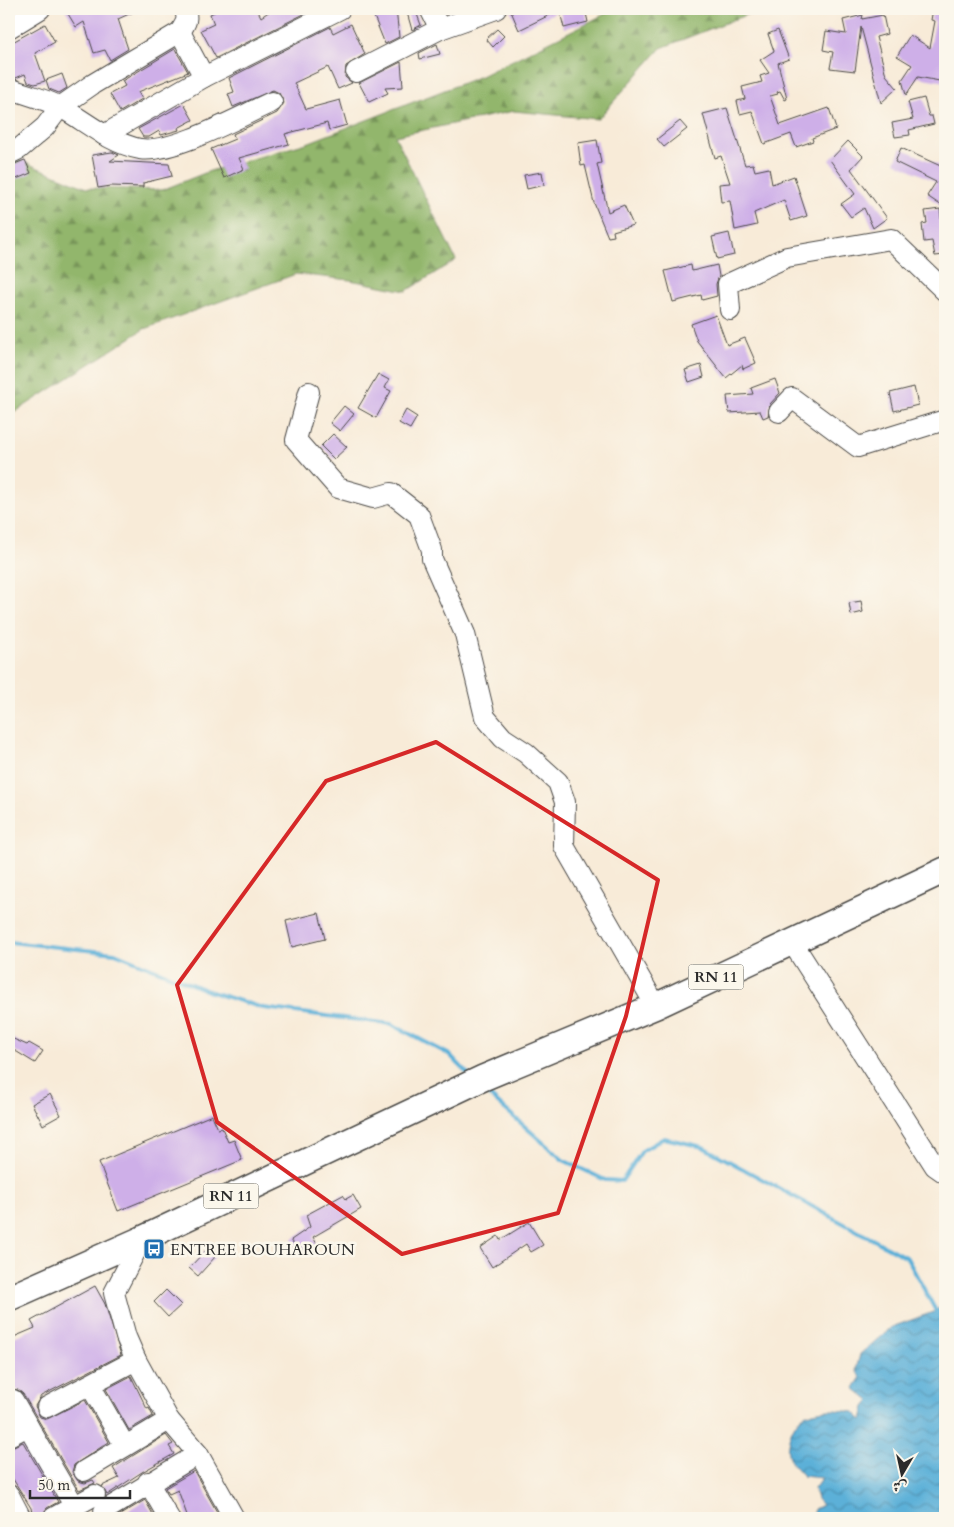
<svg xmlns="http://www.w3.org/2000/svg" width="954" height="1527" font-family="Cardo,Amiri,serif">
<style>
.forest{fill:url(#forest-firs);stroke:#5e704c}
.water{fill:url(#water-waves);stroke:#446e82}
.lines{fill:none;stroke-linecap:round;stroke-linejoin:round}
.stream{stroke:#5cb0d8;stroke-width:4}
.building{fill:#ceafe8}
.minor-casing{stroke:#4a4845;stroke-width:22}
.major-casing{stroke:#4a4845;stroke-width:28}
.minor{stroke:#fff;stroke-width:20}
.major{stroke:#fff;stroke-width:25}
.marked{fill:none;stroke:#d62828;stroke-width:4;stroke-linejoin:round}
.labels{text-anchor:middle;stroke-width:5;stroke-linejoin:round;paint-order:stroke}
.shield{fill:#fbf7ec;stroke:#696865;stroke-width:1}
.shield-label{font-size:15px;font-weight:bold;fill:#2b2b2b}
.poi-label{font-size:16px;fill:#2b2b2b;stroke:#fbf7ec;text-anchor:start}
</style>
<defs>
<pattern id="forest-firs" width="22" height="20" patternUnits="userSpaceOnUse" patternTransform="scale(1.25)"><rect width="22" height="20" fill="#92b66c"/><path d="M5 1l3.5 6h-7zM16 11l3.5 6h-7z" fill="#779459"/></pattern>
<pattern id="water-waves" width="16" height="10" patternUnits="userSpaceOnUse" patternTransform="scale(1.25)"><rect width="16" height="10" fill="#5cb0d8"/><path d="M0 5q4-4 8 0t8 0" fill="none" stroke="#4c8faf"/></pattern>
</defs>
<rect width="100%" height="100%" fill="#fbf7ec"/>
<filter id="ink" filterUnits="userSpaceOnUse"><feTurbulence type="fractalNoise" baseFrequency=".02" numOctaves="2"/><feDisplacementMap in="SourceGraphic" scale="10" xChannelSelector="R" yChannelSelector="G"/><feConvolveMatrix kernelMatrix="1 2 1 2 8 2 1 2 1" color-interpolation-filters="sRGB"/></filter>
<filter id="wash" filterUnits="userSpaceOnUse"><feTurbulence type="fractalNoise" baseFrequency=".0096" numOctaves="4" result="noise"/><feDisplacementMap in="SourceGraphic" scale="20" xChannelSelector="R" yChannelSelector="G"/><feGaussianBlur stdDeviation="1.12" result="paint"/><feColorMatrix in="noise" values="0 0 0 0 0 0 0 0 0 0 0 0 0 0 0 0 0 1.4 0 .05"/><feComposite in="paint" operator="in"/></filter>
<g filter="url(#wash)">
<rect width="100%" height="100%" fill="#f8ebd8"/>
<path class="forest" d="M 615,9 L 761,9 L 661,48 L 598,119 L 514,111 L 395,136 L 456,260 L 406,291 L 350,280 L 296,274 L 144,329 L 9,416 L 9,165 L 19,160 L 87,188 L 162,190 L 210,171 L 307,143 L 481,76 Z"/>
<path class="water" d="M 945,1303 L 945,1518 L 813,1518 L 814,1509 L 822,1505 L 817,1499 L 814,1489 L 822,1478 L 803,1476 C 798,1470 791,1464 789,1457 C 784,1444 794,1418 807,1414 C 823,1408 838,1410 854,1412 L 862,1420 L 865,1407 L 870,1401 L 854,1388 L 861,1377 L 856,1371 L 860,1354 L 892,1327 L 936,1311 Z"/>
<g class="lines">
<g class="stream">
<path d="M 9,942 L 115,953 L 208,991 L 263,1008 L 391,1024 L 450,1055 L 469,1075"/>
<path d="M 482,1089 L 563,1160 L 605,1180 L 622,1181 L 642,1151 L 664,1138 L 703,1147 L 907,1258 L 936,1311"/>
</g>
</g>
<g id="blocks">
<g class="building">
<path d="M 65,9 L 140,9 L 118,19 L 128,49 L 110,60 L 105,50 L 94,53 L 84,22 L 76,27 Z"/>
<path d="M 221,9 L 257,9 L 261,17 L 273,9 L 314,9 L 216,58 L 201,30 L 214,24 L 210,14 Z"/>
<path d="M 371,9 L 396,9 L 399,37 L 385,44 Z"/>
<path d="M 406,9 L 415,9 L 421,25 L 412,30 Z"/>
<path d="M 510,9 L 562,9 L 519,30 Z"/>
<path d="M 572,9 L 585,9 L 588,22 L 564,28 L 560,12 Z"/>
<path d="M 933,9 L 945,9 L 945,82 L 918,77 L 906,95 L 902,80 L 912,65 L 897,56 L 910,35 L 930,48 L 935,21 L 931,20 Z"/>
<path d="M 863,15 L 862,19 L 883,15 L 887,34 L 876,37 L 886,75 L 897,88 L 881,103 L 861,27 L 855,71 L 830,68 L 833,52 L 823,50 L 826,31 L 846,34 L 843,20 Z"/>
<path d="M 45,24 L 55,42 L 35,53 L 45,81 L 35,84 L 28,82 L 25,74 L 16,78 L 9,76 L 9,44 Z"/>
<path d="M 351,24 L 365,54 L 346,66 L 345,77 L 352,83 L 338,89 L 328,67 L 294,83 L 306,109 L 340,100 L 347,125 L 329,130 L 327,123 L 285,134 L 289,144 L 239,158 L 244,169 L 224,178 L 211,149 L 235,139 L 233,134 L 277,113 L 284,103 L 279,93 L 273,90 L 233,107 L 228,94 L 234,92 L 229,78 L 330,27 L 333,33 Z"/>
<path d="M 497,29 L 504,36 L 493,47 L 486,39 Z"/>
<path d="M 778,30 L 789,59 L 778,63 L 787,99 L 785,100 L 780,91 L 777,92 L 778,94 L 770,96 L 780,125 L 829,108 L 836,129 L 812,138 L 813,141 L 796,147 L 791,134 L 764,144 L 752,111 L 740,114 L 737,101 L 745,99 L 742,87 L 762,82 L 760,76 L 769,73 L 760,60 L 774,51 L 768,34 Z"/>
<path d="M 437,44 L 440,54 L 420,59 L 419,53 Z"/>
<path d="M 175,49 L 188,72 L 138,92 L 142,99 L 120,112 L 110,94 L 125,86 L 122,81 Z"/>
<path d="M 401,62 L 403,87 L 385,88 L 388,93 L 369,102 L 359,83 Z"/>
<path d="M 62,74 L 67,88 L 59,93 L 49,89 L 46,80 Z"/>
<path d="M 924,98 L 929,116 L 932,116 L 934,124 L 909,130 L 910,135 L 895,137 L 892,123 L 913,119 L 908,102 Z"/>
<path d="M 184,104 L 193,120 L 178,128 L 179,130 L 161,135 L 159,131 L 149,137 L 143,137 L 138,129 Z"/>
<path d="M 727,108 L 745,165 L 753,164 L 755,171 L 769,168 L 772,184 L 794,176 L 807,216 L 791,221 L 784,200 L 754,213 L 757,225 L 735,230 L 730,201 L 721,202 L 719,184 L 730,183 L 721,156 L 715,158 L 703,114 Z"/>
<path d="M 680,121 L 687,129 L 664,147 L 657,139 Z"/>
<path d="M 597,140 L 601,163 L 597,164 L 608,212 L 624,205 L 633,225 L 613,231 L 614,236 L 608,237 L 594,203 L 585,165 L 581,166 L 578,143 Z"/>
<path d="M 848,141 L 863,156 L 851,169 L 887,218 L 873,228 L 864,208 L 851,217 L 841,204 L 855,194 L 830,160 Z"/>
<path d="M 901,148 L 945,168 L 945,200 L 942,206 L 927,196 L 936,182 L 895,162 Z"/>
<path d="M 112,152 L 119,155 L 110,161 L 169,164 L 172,176 L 143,183 L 143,187 L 111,186 L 98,188 L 92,155 Z"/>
<path d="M 25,160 L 31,173 L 9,182 L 9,166 Z"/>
<path d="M 542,172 L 544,185 L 527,189 L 524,175 Z"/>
<path d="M 940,209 L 945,255 L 935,256 L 932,241 L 924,242 L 922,224 L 927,223 L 925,211 Z"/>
<path d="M 729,233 L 734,255 L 717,259 L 712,237 Z"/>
<path d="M 691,265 L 692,271 L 717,265 L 719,276 L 716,284 L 717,296 L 702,300 L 701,295 L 673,302 L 665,271 Z"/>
<path d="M 716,315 L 727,345 L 745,338 L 756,363 L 743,369 L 742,365 L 726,378 L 697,341 L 691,324 Z"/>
<path d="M 701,365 L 704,377 L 689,382 L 685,370 Z"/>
<path d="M 378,374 L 389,380 L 385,388 L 391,391 L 376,418 L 358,408 Z"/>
<path d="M 775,379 L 780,393 L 770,404 L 768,416 L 763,418 L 760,411 L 729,413 L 727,396 L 753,394 L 751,388 Z"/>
<path d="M 914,387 L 918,405 L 894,411 L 890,393 Z"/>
<path d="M 344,406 L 354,414 L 340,431 L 330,423 Z"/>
<path d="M 406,410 L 417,417 L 410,429 L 399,423 Z"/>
<path d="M 333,434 L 347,447 L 334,459 L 321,446 Z"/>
<path d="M 861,601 L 863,612 L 851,615 L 849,603 Z"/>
<path d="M 319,913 L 325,939 L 292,947 L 286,921 Z"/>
<path d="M 9,1037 L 27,1045 L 29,1043 L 43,1051 L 35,1063 L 9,1047 Z"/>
<path d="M 50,1094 L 61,1115 L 43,1125 L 32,1104 Z"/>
<path d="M 212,1115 L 218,1129 L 222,1128 L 228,1142 L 234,1140 L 242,1160 L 118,1211 L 99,1162 Z"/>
<path d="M 343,1195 L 346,1199 L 353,1195 L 361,1209 L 313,1237 L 318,1246 L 305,1254 L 299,1245 L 296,1247 L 291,1240 L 310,1227 L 306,1215 Z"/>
<path d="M 529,1222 L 543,1245 L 531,1252 L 526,1244 L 492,1267 L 480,1248 L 498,1236 L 500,1240 Z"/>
<path d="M 207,1249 L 215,1257 L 198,1276 L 189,1268 Z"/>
<path d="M 95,1286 L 105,1304 L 121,1355 L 41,1396 L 35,1406 L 40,1417 L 47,1419 L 85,1400 L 109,1442 L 74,1465 L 72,1472 L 78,1481 L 85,1483 L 93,1480 L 95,1483 L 79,1490 L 23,1394 L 18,1390 L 9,1389 L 9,1339 L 35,1328 L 31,1321 Z"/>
<path d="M 166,1290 L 181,1305 L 168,1317 L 154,1302 Z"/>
<path d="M 131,1376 L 147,1409 L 149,1408 L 153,1416 L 129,1430 L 106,1389 Z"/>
<path d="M 166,1435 L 173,1444 L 169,1446 L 174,1454 L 142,1472 L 107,1495 L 102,1486 L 119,1478 L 113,1468 Z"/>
<path d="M 23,1442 L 58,1502 L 47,1508 L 40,1518 L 33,1518 L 31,1508 L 11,1476 L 13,1474 L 9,1467 L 9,1448 Z"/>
<path d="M 194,1471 L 217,1512 L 219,1518 L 188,1518 L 178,1490 L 169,1494 L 165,1488 Z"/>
<path d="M 145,1500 L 155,1518 L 115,1518 Z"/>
</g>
</g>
</g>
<g filter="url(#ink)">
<use href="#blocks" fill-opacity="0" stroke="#4a4845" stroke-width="1"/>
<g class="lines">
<g class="minor-casing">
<g id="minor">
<path d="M 430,9 L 440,29 L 496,9"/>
<path d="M 9,28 L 40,9"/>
<path d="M 356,72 L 440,29"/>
<path d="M 204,77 L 340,9"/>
<path d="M 9,88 C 26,95 47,99 62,108 C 88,123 110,143 140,149 C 173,154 240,116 272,102"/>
<path d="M 104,135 L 204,77 L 180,32"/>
<path d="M 9,154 L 19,149 L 45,127 L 60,107 L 93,84 L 180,32 C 186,23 189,18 184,9"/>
<path d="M 730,310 L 728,284 L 787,257 L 891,239 L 945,291"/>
<path d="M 309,392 L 296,440 L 338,488 L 373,498 L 391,493 L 419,515 L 432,550 L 432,559 L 465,634 L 485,717 L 503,738 L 526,753 L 558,782 L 565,802 L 564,846 L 656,1006"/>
<path d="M 779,412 L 792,398 L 858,447 L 945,420"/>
<path d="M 792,942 L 935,1166 L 945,1173"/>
<path d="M 142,1239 L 114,1293 L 126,1337 L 136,1360 L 169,1420 L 198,1454 L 234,1518"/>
<path d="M 90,1385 L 125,1446"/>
<path d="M 13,1400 L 75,1507"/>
<path d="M 47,1407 L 136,1360"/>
<path d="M 9,1436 L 28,1426"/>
<path d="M 84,1471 L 169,1420"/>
<path d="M 148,1482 L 169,1518"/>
<path d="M 9,1495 L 21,1518"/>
<path d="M 104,1511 L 198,1454"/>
<path d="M 53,1518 L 95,1495"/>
</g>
</g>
<g class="major-casing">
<path id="major" d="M 9,1298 L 142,1239 L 483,1078 L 656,1006 L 945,870"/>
</g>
<use href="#minor" class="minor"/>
<use href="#major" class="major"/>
</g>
</g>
<path class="marked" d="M 436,742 L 658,880 L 626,1016 L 558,1213 L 402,1254 L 217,1122 L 177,985 L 326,781 Z"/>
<defs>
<g id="bus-square" transform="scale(1.125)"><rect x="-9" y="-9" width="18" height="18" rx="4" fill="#1f6fb2" stroke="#fbf7ec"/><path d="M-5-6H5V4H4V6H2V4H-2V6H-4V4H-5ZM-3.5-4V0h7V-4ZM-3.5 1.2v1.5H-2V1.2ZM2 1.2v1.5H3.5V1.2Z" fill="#fff"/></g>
</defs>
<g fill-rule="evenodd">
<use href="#bus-square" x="154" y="1249"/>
</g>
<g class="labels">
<g class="shield">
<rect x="688.5" y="964.5" width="55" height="25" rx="4"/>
<rect x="203.5" y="1183.5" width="55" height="25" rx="4"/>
</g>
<g class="shield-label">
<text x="716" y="982">RN 11</text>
<text x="231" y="1201">RN 11</text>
</g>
<g class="poi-label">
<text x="170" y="1255">ENTREE BOUHAROUN</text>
</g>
</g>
<rect width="954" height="1527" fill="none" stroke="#fbf7ec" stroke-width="30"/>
<g transform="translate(902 1474) rotate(189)" stroke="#fbf7ec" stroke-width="4" paint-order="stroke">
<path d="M0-4L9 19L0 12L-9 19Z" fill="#2b2b2b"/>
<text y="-8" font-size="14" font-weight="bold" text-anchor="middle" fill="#2b2b2b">ش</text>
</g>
<path d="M30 1490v8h100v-8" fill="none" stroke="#2b2b2b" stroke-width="2.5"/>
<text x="38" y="1490" font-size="15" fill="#2b2b2b" stroke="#fbf7ec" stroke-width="4" paint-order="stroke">50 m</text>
</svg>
